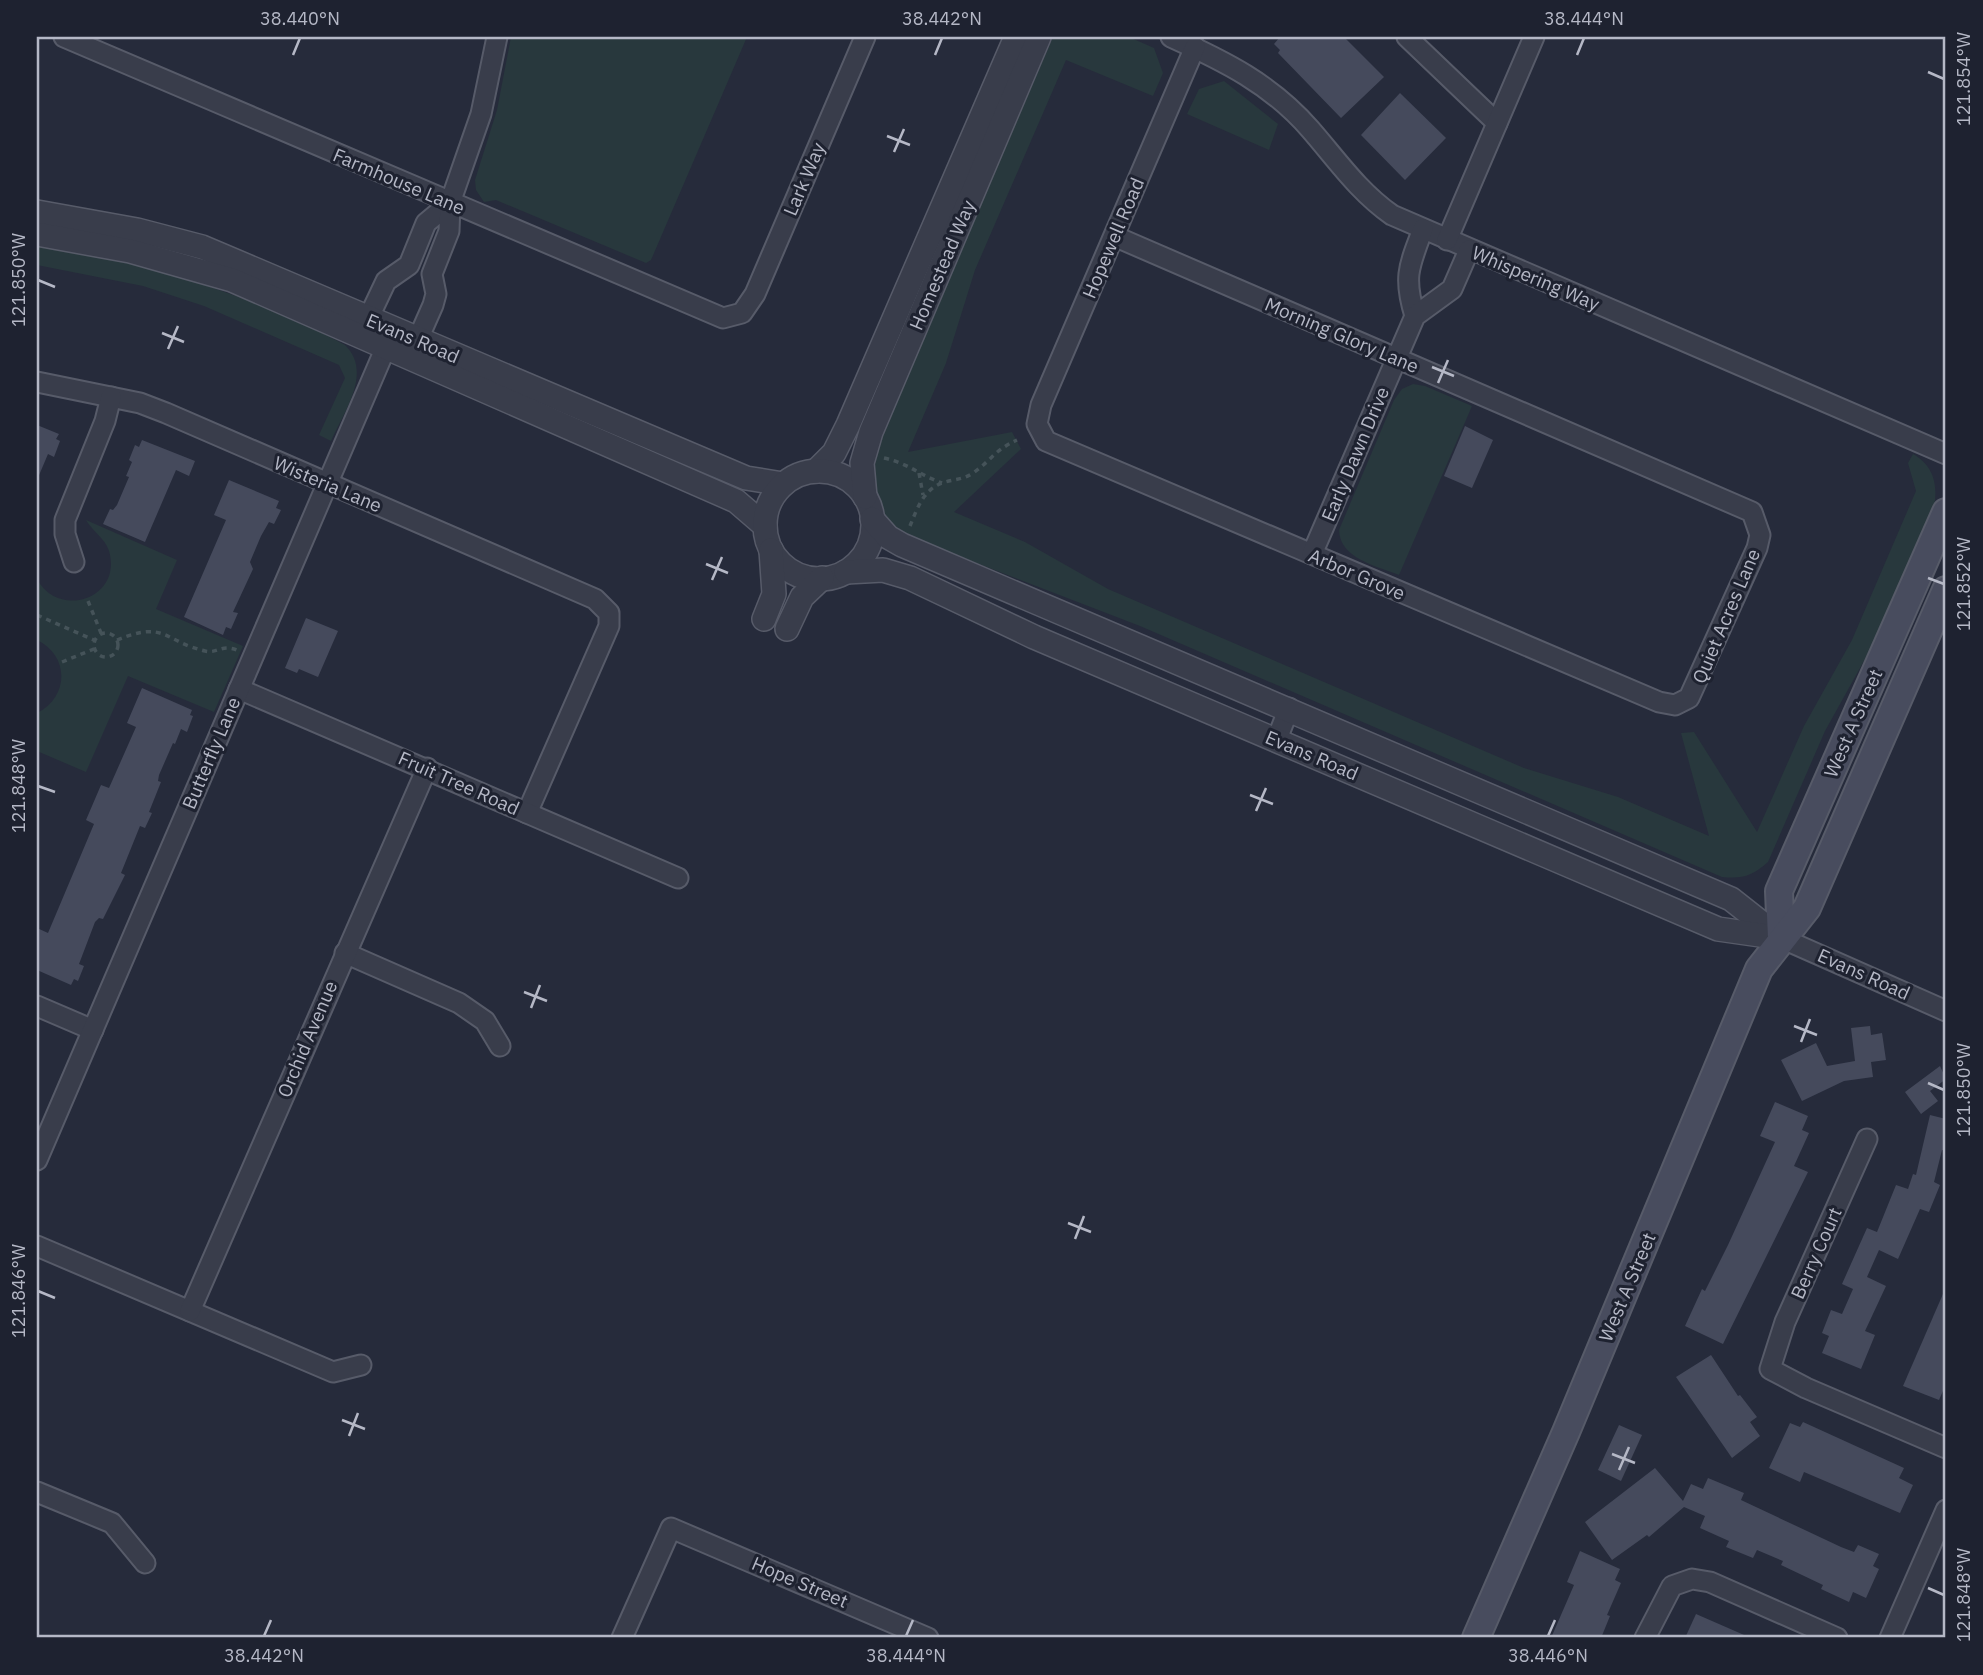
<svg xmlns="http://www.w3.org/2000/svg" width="1983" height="1675" font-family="'IBM Plex Sans',sans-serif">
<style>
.green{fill:#28383d}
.building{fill:#454a5c}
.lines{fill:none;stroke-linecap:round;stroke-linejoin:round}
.minor-casing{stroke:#575b69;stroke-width:23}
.tertiary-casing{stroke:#575b69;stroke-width:26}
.secondary-casing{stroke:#575b69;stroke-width:30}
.path{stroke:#455359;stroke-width:3.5;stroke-dasharray:5 5;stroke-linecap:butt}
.minor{stroke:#393d4b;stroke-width:19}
.tertiary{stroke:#393d4b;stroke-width:23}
.secondary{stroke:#484c5e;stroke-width:26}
.ticks{fill:none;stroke:#b5b8c6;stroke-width:2.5}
.labels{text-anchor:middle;stroke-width:6;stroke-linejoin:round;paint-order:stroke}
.street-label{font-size:19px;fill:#b5b8c6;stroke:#1e2230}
.neatline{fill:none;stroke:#b5b8c6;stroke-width:2.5}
.ticks-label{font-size:18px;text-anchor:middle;fill:#b5b8c6}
</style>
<rect width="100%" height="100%" fill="#262b3b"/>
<g class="green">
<path d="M 511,37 L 747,37 L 651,260 L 646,263 L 496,200 L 484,202 L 476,190 L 475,180 L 497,110 Z"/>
<path d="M 1053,37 L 1129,37 L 1154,48 L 1163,73 L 1153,96 L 1066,60 L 975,270 L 946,363 L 908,452 L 1012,432 L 1021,449 L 954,512 L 1025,542 L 1108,589 L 1524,768 L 1618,797 L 1709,836 L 1681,733 L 1694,732 L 1757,832 L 1804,726 L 1852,640 L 1916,491 L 1908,463 L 1913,454 C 1934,466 1938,485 1934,507 L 1870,650 L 1825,731 L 1768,862 C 1752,876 1743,879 1722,877 L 1140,626 L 906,536 C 867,512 869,472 882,432 Z"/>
<path d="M 1224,81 L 1278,124 L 1269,150 L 1187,114 L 1199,89 Z"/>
<path d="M 37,242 C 144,263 249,293 345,345 C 373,372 344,412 331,441 L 319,435 L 345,378 L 339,365 L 204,306 L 143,286 L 37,265 Z"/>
<path d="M 1413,384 L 1425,386 L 1472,406 L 1399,575 C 1377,566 1340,559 1339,530 L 1394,400 L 1402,389 Z"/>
<path d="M 86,520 L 177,560 L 156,609 L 243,646 L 214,712 L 128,676 L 86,772 L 37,751 L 37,713 C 69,697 70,656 37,640 L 37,579 C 59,620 123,598 109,551 C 105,538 93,532 86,520 Z"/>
</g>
<g class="building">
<path d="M 1280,37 L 1344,37 L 1384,77 L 1341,118 L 1278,53 L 1280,50 L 1274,44 Z"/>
<path d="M 1400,93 L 1446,138 L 1405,180 L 1361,135 Z"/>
<path d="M 37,425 L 59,434 L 56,439 L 60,441 L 54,457 L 48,454 L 37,480 Z"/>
<path d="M 1465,426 L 1493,440 L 1472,488 L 1444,476 Z"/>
<path d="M 142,440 L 195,461 L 189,476 L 176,470 L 145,542 L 103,524 L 110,509 L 113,510 L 117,505 L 129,477 L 126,476 L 132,462 L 129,460 L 135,445 L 139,447 Z"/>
<path d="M 229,480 L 279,501 L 276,508 L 281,510 L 274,524 L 269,522 L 261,536 L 250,562 L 253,569 L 233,612 L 238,613 L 231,629 L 226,627 L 223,635 L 184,617 L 226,520 L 214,515 Z"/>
<path d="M 306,618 L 338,631 L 318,677 L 299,669 L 297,673 L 285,668 Z"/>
<path d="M 142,688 L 192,710 L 190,715 L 193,716 L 187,732 L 181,729 L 175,744 L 173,743 L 159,775 L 158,781 L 161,782 L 149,812 L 152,813 L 145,828 L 140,826 L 121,873 L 125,875 L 103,919 L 99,918 L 95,922 L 79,964 L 84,966 L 78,981 L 74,979 L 71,985 L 37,970 L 37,928 L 48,933 L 94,824 L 86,820 L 101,785 L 109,788 L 136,727 L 127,723 Z"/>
<path d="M 1870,1026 L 1871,1035 L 1882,1033 L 1886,1060 L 1871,1062 L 1873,1077 L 1844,1081 L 1802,1101 L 1781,1060 L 1816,1043 L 1827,1066 L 1855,1061 L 1851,1028 Z"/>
<path d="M 1940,1066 L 1946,1079 L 1930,1091 L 1938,1101 L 1921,1114 L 1905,1092 Z"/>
<path d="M 1775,1102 L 1808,1116 L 1802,1130 L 1809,1133 L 1794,1166 L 1808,1172 L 1723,1344 L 1685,1326 L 1702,1289 L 1705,1291 L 1728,1245 L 1775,1142 L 1760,1136 Z"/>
<path d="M 1930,1115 L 1946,1119 L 1946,1151 L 1942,1150 L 1934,1182 L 1940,1185 L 1929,1212 L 1920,1209 L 1898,1259 L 1879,1250 L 1867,1277 L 1886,1286 L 1865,1331 L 1875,1335 L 1861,1369 L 1822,1353 L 1829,1336 L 1822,1333 L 1831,1310 L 1842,1314 L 1853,1289 L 1842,1284 L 1867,1228 L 1877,1232 L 1896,1185 L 1908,1189 L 1913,1174 L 1916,1175 Z"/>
<path d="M 1946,1287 L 1946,1384 L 1939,1400 L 1903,1386 Z"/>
<path d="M 1711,1355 L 1738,1396 L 1740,1395 L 1757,1417 L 1750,1422 L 1760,1436 L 1732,1458 L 1676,1377 Z"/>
<path d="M 1803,1422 L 1904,1468 L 1899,1478 L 1913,1485 L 1900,1513 L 1804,1472 L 1800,1482 L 1769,1468 L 1790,1423 L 1800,1427 Z"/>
<path d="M 1619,1425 L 1642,1435 L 1621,1481 L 1598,1470 Z"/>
<path d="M 1655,1468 L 1683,1501 L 1691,1484 L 1703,1489 L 1708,1478 L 1744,1493 L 1741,1500 L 1841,1547 L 1854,1552 L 1858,1545 L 1879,1554 L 1873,1566 L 1879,1569 L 1866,1598 L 1853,1592 L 1849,1602 L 1821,1589 L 1823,1585 L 1781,1565 L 1783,1561 L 1757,1550 L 1753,1558 L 1726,1547 L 1729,1541 L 1700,1528 L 1705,1516 L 1684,1507 L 1649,1537 L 1647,1535 L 1612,1560 L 1585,1522 Z"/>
<path d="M 1580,1551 L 1620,1569 L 1615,1580 L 1621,1583 L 1607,1615 L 1610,1616 L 1601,1638 L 1551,1638 L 1574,1585 L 1567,1582 Z"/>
<path d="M 1696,1614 L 1751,1638 L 1685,1638 Z"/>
</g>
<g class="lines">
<g class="minor-casing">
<g id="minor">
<path d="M 64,37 L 723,318 L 742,313 L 755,294 L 865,37"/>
<path d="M 1171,37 C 1224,61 1271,84 1310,129 C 1337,160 1358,191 1392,215 L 1946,454"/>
<path d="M 1407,37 L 1497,123"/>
<path d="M 1114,236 L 1752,512 L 1760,535 L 1757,548 L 1689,698 L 1675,705 L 1659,702 L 1046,441 L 1037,424 L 1041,405 L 1195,47"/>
<path d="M 1447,240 L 1534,37"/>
<path d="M 1415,316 C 1403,277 1409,266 1423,229"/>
<path d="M 375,330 L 368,319 L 386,281 L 409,265 L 426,223 L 450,203"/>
<path d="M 404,343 L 418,339 L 433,305 L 436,294 L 432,274 L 449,231 L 450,203 L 481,114 L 497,37"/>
<path d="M 37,382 L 140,403 L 166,413 L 595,599 L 609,613 L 609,626 L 527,813"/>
<path d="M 1312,554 L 1415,316 L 1452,289 L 1469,250"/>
<path d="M 74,562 L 65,534 L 65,520 L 105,421 L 111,397"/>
<path d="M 239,689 L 678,878"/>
<path d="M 1277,739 L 1289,708"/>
<path d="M 1781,938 L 1946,1011"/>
<path d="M 345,953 L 459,1003 L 485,1021 L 500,1046"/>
<path d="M 37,1006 L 93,1030"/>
<path d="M 1867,1139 L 1785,1322 L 1770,1369 L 1806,1388 L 1946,1448"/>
<path d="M 37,1160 L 386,347"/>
<path d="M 37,1246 L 333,1372 L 361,1365"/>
<path d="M 190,1311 L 427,768"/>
<path d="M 37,1492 L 112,1523 L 145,1563"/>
<path d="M 622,1638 L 671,1528 L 928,1638"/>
<path d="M 1645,1638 L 1672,1586 L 1692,1579 L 1710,1582 L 1837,1638"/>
<path d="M 1890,1638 L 1946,1510"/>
</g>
</g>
<g class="tertiary-casing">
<g id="tertiary">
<path d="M 37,212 L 137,230 L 202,247 L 746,478 L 783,484"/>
<path d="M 37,234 L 130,251 L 232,280 L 736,501 L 765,526"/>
<path d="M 816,471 L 834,453 L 848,425 L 1016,37"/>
<circle cx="819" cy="525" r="54"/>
<path d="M 865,497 L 862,463 L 871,432 L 1039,37"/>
<path d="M 872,519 L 888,537 L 902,545 L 1731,899 L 1778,936"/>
<path d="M 846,572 L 883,570 L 910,578 L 1034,637 L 1718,929 L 1781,938"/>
<path d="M 764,619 L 774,594 L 771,550"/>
<path d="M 787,629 L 802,597 L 822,578"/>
</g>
</g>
<g class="secondary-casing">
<g id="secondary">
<path d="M 1781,938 L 1779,891 L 1946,512"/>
<path d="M 1476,1638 L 1566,1432 L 1759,969 L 1807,908 L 1946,590"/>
</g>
</g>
<g class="path">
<path d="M 884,458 C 910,464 919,475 942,483"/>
<path d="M 919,473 L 923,495"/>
<path d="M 910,526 C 917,509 923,490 942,483 C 953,479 963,480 973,473 C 992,460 993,451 1017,440"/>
<path d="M 88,601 L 101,633"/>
<path d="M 37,615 L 94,640"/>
<circle cx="106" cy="645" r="12"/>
<path d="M 117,640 C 166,620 163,641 205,651 C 217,654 221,644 237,650"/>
<path d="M 62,662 L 94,649"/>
</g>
<use href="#minor" class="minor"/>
<use href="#tertiary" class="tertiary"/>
<use href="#secondary" class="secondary"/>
</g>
<path class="ticks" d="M 293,55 L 300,38M 935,55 L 942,38M 1577,55 L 1584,38M 1928,72 L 1944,79M 887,136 L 910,145M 894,152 L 904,129M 38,280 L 55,287M 162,333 L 184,342M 168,349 L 178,326M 1432,367 L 1454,376M 1438,383 L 1448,360M 706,564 L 728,573M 1928,578 L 1944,584M 712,580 L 722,557M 38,786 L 55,792M 1250,795 L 1273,804M 1256,811 L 1266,788M 524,992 L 547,1001M 531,1008 L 540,985M 1794,1026 L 1817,1035M 1801,1042 L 1810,1019M 1928,1083 L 1944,1090M 1068,1223 L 1091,1232M 1075,1239 L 1084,1216M 38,1291 L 55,1298M 342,1420 L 365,1429M 349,1436 L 358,1413M 1612,1454 L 1635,1463M 1619,1470 L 1629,1447M 1928,1588 L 1944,1595M 264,1636 L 271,1620M 906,1636 L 913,1620M 1548,1636 L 1555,1620"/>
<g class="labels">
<g class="street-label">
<text transform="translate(804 179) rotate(-67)" y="7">Lark Way</text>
<text transform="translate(399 181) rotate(23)" y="7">Farmhouse Lane</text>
<text transform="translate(1113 238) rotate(-67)" y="7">Hopewell Road</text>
<text transform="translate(942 265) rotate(-67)" y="7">Homestead Way</text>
<text transform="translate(1536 278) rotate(23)" y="7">Whispering Way</text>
<text transform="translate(1342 335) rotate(23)" y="7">Morning Glory Lane</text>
<text transform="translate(413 338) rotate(23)" y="7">Evans Road</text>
<text transform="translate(1355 454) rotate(-67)" y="7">Early Dawn Drive</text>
<text transform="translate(328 484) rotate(23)" y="7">Wisteria Lane</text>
<text transform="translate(1357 574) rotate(23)" y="7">Arbor Grove</text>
<text transform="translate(1726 616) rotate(-67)" y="7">Quiet Acres Lane</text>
<text transform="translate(1853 723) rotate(-66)" y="7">West A Street</text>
<text transform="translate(211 753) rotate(-67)" y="7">Butterfly Lane</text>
<text transform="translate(1312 755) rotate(23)" y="7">Evans Road</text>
<text transform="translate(459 783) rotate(24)" y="7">Fruit Tree Road</text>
<text transform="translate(1864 974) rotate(24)" y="7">Evans Road</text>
<text transform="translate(307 1039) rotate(-67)" y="7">Orchid Avenue</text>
<text transform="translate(1816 1253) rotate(-66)" y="7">Berry Court</text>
<text transform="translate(1627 1287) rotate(-67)" y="7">West A Street</text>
<text transform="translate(800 1582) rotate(23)" y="7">Hope Street</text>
</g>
</g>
<rect width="1983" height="1675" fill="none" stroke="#1e2230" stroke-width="77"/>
<rect x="38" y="38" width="1906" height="1598" class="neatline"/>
<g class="ticks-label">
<text x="300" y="25">38.440°N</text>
<text x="942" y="25">38.442°N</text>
<text x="1584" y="25">38.444°N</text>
<text transform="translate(1964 79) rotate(-90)" y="6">121.854°W</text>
<text transform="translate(19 280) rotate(-90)" y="6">121.850°W</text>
<text transform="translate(1964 584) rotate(-90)" y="6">121.852°W</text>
<text transform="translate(19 786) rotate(-90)" y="6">121.848°W</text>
<text transform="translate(1964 1090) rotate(-90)" y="6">121.850°W</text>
<text transform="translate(19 1291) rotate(-90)" y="6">121.846°W</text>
<text transform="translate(1964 1595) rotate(-90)" y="6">121.848°W</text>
<text x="264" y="1662">38.442°N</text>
<text x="906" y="1662">38.444°N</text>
<text x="1548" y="1662">38.446°N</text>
</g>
</svg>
